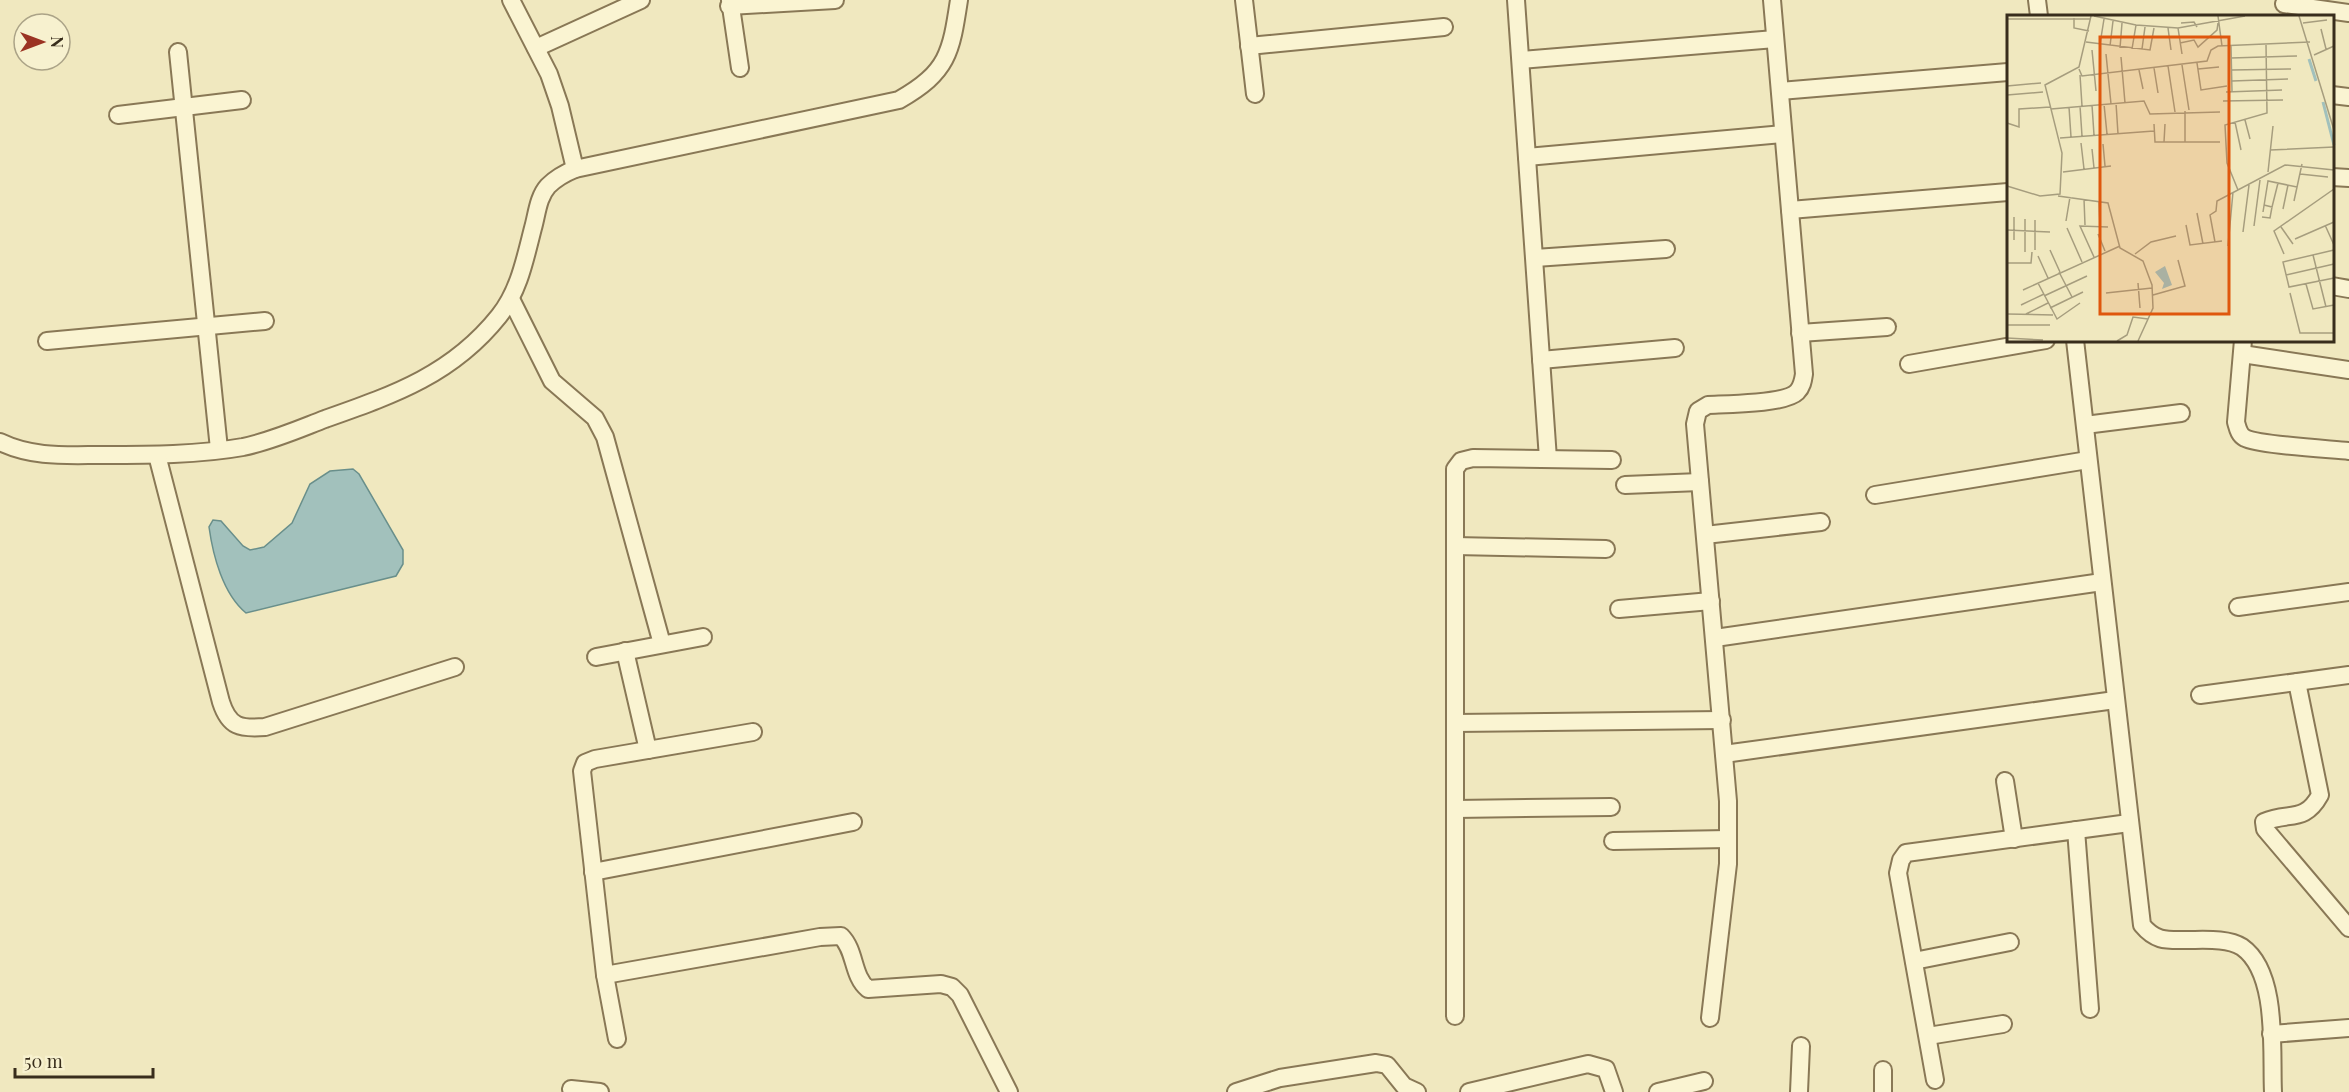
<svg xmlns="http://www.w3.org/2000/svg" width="2349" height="1092" font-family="'Playfair Display',serif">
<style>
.water{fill:#a2c1bc;stroke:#698f8b;stroke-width:1.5}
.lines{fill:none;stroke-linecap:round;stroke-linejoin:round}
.street-casing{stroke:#897856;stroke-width:20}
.street{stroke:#faf4d2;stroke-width:16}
.inset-river{fill:none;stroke:#a2c1bc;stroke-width:3}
.inset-road{fill:none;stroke:#a69d7e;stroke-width:1.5}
.view{fill:#df570d;fill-opacity:0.15;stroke:#df570d;stroke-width:3}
.inset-edge{fill:none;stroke:#382d1c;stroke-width:3}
</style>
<rect width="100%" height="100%" fill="#f0e8bf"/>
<path class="water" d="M 353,469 L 359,474 L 403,550 L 403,564 L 396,576 L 246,613 C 223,594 213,556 209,527 L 213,520 L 221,521 L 243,546 L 250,550 L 264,547 L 292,523 L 310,484 L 330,471 Z"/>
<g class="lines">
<g class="street-casing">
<g id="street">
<path d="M 511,0 L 549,74 L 560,106 L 575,169"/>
<path d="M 730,0 L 740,68"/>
<path d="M 1244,0 L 1255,94"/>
<path d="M 1516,0 L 1548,459"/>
<path d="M 2037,0 L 2039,16"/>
<path d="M 2284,4 L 2349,13"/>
<path d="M 729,6 L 835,0"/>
<path d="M 1249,46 L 1444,27"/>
<path d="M 536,48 L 641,0"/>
<path d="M 178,52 L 219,449"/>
<path d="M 1521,60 L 1775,39"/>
<path d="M 1780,91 L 2008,72"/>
<path d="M 2332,95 L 2349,97"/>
<path d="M 118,115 L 242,100"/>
<path d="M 1527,157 L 1783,134"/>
<path d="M 2332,177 L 2349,178"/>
<path d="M 1790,210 L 2008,192"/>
<path d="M 1535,258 L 1666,249"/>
<path d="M 2332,286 L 2349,289"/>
<path d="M 511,299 L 552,381 L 595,418 L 605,437 L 662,644"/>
<path d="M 1800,333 L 1887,327"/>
<path d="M 2075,340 L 2142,925 C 2156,942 2167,940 2187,940 C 2204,940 2228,938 2242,947 C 2279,973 2271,1052 2273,1092"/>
<path d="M 2243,340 L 2236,422 C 2238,429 2239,435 2245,438 C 2258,445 2330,449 2349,451"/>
<path d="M 47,341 L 265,321"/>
<path d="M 2242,354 L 2349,370"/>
<path d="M 1541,360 L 1675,348"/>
<path d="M 1909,364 L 2046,340"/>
<path d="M 2085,425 L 2181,413"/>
<path d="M 0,442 C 33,458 67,455 103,455 C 149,455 198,455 243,447 C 272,441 299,429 325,419 C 393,395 452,375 499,316 C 519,291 525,259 533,228 C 537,214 538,197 548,186 C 556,178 565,173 575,169 L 899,100 C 948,72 951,53 959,0"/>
<path d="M 157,455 L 221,702 C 229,727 240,729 265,727 L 455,667"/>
<path d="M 1625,485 L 1700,482"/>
<path d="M 1875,495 L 2088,460"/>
<path d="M 1705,535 L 1821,522"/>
<path d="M 1455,546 L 1606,549"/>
<path d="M 2238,607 L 2349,592"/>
<path d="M 1619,609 L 1711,601"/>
<path d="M 1715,638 L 2102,582"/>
<path d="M 625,651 L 648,750"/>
<path d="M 596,657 L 703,637"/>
<path d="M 2297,682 L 2320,795 C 2304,824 2289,811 2264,822 L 2265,829 L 2349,928"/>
<path d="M 2200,695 L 2349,675"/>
<path d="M 1455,723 L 1722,720"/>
<path d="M 1724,754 L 2115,700"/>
<path d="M 2005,781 L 2014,839"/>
<path d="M 1455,809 L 1611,807"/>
<path d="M 2076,830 L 2090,1009"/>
<path d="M 1613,841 L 1728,839"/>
<path d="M 593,872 L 853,822"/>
<path d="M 1914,961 L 2010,942"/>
<path d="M 605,975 L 820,937 L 841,936 C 856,951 852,976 868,989 L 941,984 L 952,987 L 960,995 L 1009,1092"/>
<path d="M 1455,1016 L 1455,469 L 1461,461 L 1473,458 L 1612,460"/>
<path d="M 1710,1018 L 1728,864 L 1728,801 L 1695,424 L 1698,411 L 1708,405 C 1727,404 1785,404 1797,392 C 1802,387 1803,381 1804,374 L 1772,0"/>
<path d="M 2271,1034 L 2349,1028"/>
<path d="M 1928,1036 L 2003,1024"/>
<path d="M 617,1039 L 605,975 L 582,771 L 585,763 L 595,759 L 753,732"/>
<path d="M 1883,1070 L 1883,1092"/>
<path d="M 1935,1080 L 1898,873 L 1901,860 L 1906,853 L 2129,823"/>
<path d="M 571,1089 L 600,1092"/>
<path d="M 1236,1092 L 1280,1078 L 1376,1063 L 1387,1065 L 1404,1086 L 1417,1092"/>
<path d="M 1469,1092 L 1588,1064 L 1606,1069 L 1614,1092"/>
<path d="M 1658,1092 L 1704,1081"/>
<path d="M 1799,1092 L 1801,1046"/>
</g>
</g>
<use href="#street" class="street"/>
</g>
<g transform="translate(2007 15)">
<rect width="327" height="327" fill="#f0e8bf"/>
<path d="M 158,251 L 165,270 L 155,274 L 157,268 L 148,257 Z" fill="#a2c1bc"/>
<path class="inset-river" d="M 302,44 L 309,66M 316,87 L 327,130"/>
<path class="inset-road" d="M 87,1 L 129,10 L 171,13 L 238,1M 211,1 L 215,31M 292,1 L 327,115M 67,3 L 67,13 L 82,16M 0,4 L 84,4M 174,8 L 187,7 L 190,12M 296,8 L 320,5M 161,13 L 164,35M 171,13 L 175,39M 314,14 L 319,34M 79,27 L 143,35 L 147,13M 173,28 L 187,25 L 191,32 L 210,15 L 211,8M 93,29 L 97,4M 103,31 L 106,6M 224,31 L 225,77M 113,33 L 115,8M 125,34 L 129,10M 135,34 L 138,12M 85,35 L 89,76M 99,39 L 104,89M 307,40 L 327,31M 114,42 L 118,88M 224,43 L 290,41M 190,48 L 194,75 L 220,71M 175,50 L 182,95M 161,51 L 168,97M 147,53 L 151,78M 72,54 L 75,61 L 200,46 L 204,35 L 211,31 L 303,27M 191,54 L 212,52M 132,55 L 136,74M 225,55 L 284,54M 73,60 L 75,91M 225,66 L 281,64M 0,71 L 34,68M 219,77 L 275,75M 0,80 L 36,77M 216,86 L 276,85M 109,88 L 111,119M 97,89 L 100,119M 85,90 L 87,120M 73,91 L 75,121M 62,92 L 64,122M 44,94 L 137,86 L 143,99 L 213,97M 178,96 L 178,127M 238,105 L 243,124M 228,107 L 234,135M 0,108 L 12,112 L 12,94 L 43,92M 147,109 L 148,127 L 213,127M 53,123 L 147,116M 157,127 L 158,109M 74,128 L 77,154M 96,129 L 98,151M 85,134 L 87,153M 263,135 L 327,132M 56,157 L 104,151M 261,157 L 266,111M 293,159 L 321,162M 0,171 L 33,181 L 53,179 L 55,138 L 38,70 L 72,52 L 84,1M 231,175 L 220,148 L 218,110 L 260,98 L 259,29M 51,181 L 101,188 L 113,233 L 136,246 L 145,270 L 146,293 L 131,326M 77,184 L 78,210M 92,186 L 93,213M 287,186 L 295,149M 257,190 L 265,192 L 271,168M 276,194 L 281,170M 256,197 L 261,166 L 290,172M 190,198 L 196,229M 7,202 L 7,225M 255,202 L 263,203 L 265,192M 18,204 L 18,237M 59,206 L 63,182M 179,210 L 183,230 L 215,226M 318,210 L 327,230M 247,211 L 253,165M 274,212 L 286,229M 60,213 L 75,247M 0,215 L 43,217M 236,217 L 242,170M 91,219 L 98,236M 288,224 L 327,207M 208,227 L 203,200 L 209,196 L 210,186 L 278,150 L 327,155M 221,231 L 226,177M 28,235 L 28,205M 43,235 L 53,257M 327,235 L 276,247 L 282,272 L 327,263M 128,239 L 144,227 L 169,221M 277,239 L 267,216 L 327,174M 306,240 L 319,292M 31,241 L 41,263M 87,242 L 73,211 L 101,212M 0,248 L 24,248 L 25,237M 52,257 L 65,282M 279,260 L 327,249M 31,268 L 50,304 L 73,288M 131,268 L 133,293M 299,269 L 306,294 L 327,290M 16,275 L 113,231M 99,278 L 145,273M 283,278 L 293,318 L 327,318M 146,280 L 178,271 L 171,245M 37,281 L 80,261M 14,290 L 37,279M 43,293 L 76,277M 0,299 L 46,300M 19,299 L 41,288M 0,310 L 43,310M 0,323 L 36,325M 110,326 L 120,320 L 126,302 L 141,304"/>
<path class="view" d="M 93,22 L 222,22 L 222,299 L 93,299 Z"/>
<rect width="327" height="327" class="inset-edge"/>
</g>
<g transform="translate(42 42) rotate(90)"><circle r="28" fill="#f7f1cf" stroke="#aba387" stroke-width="1.5"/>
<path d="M0-4.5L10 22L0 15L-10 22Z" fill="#9b3323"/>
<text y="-9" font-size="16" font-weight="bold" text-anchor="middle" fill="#382d1c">N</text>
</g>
<path d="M15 1068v9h138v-9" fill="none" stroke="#382d1c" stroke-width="3"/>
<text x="24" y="1068" font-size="18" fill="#382d1c" stroke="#f7f1cf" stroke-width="4.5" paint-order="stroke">50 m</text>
</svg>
